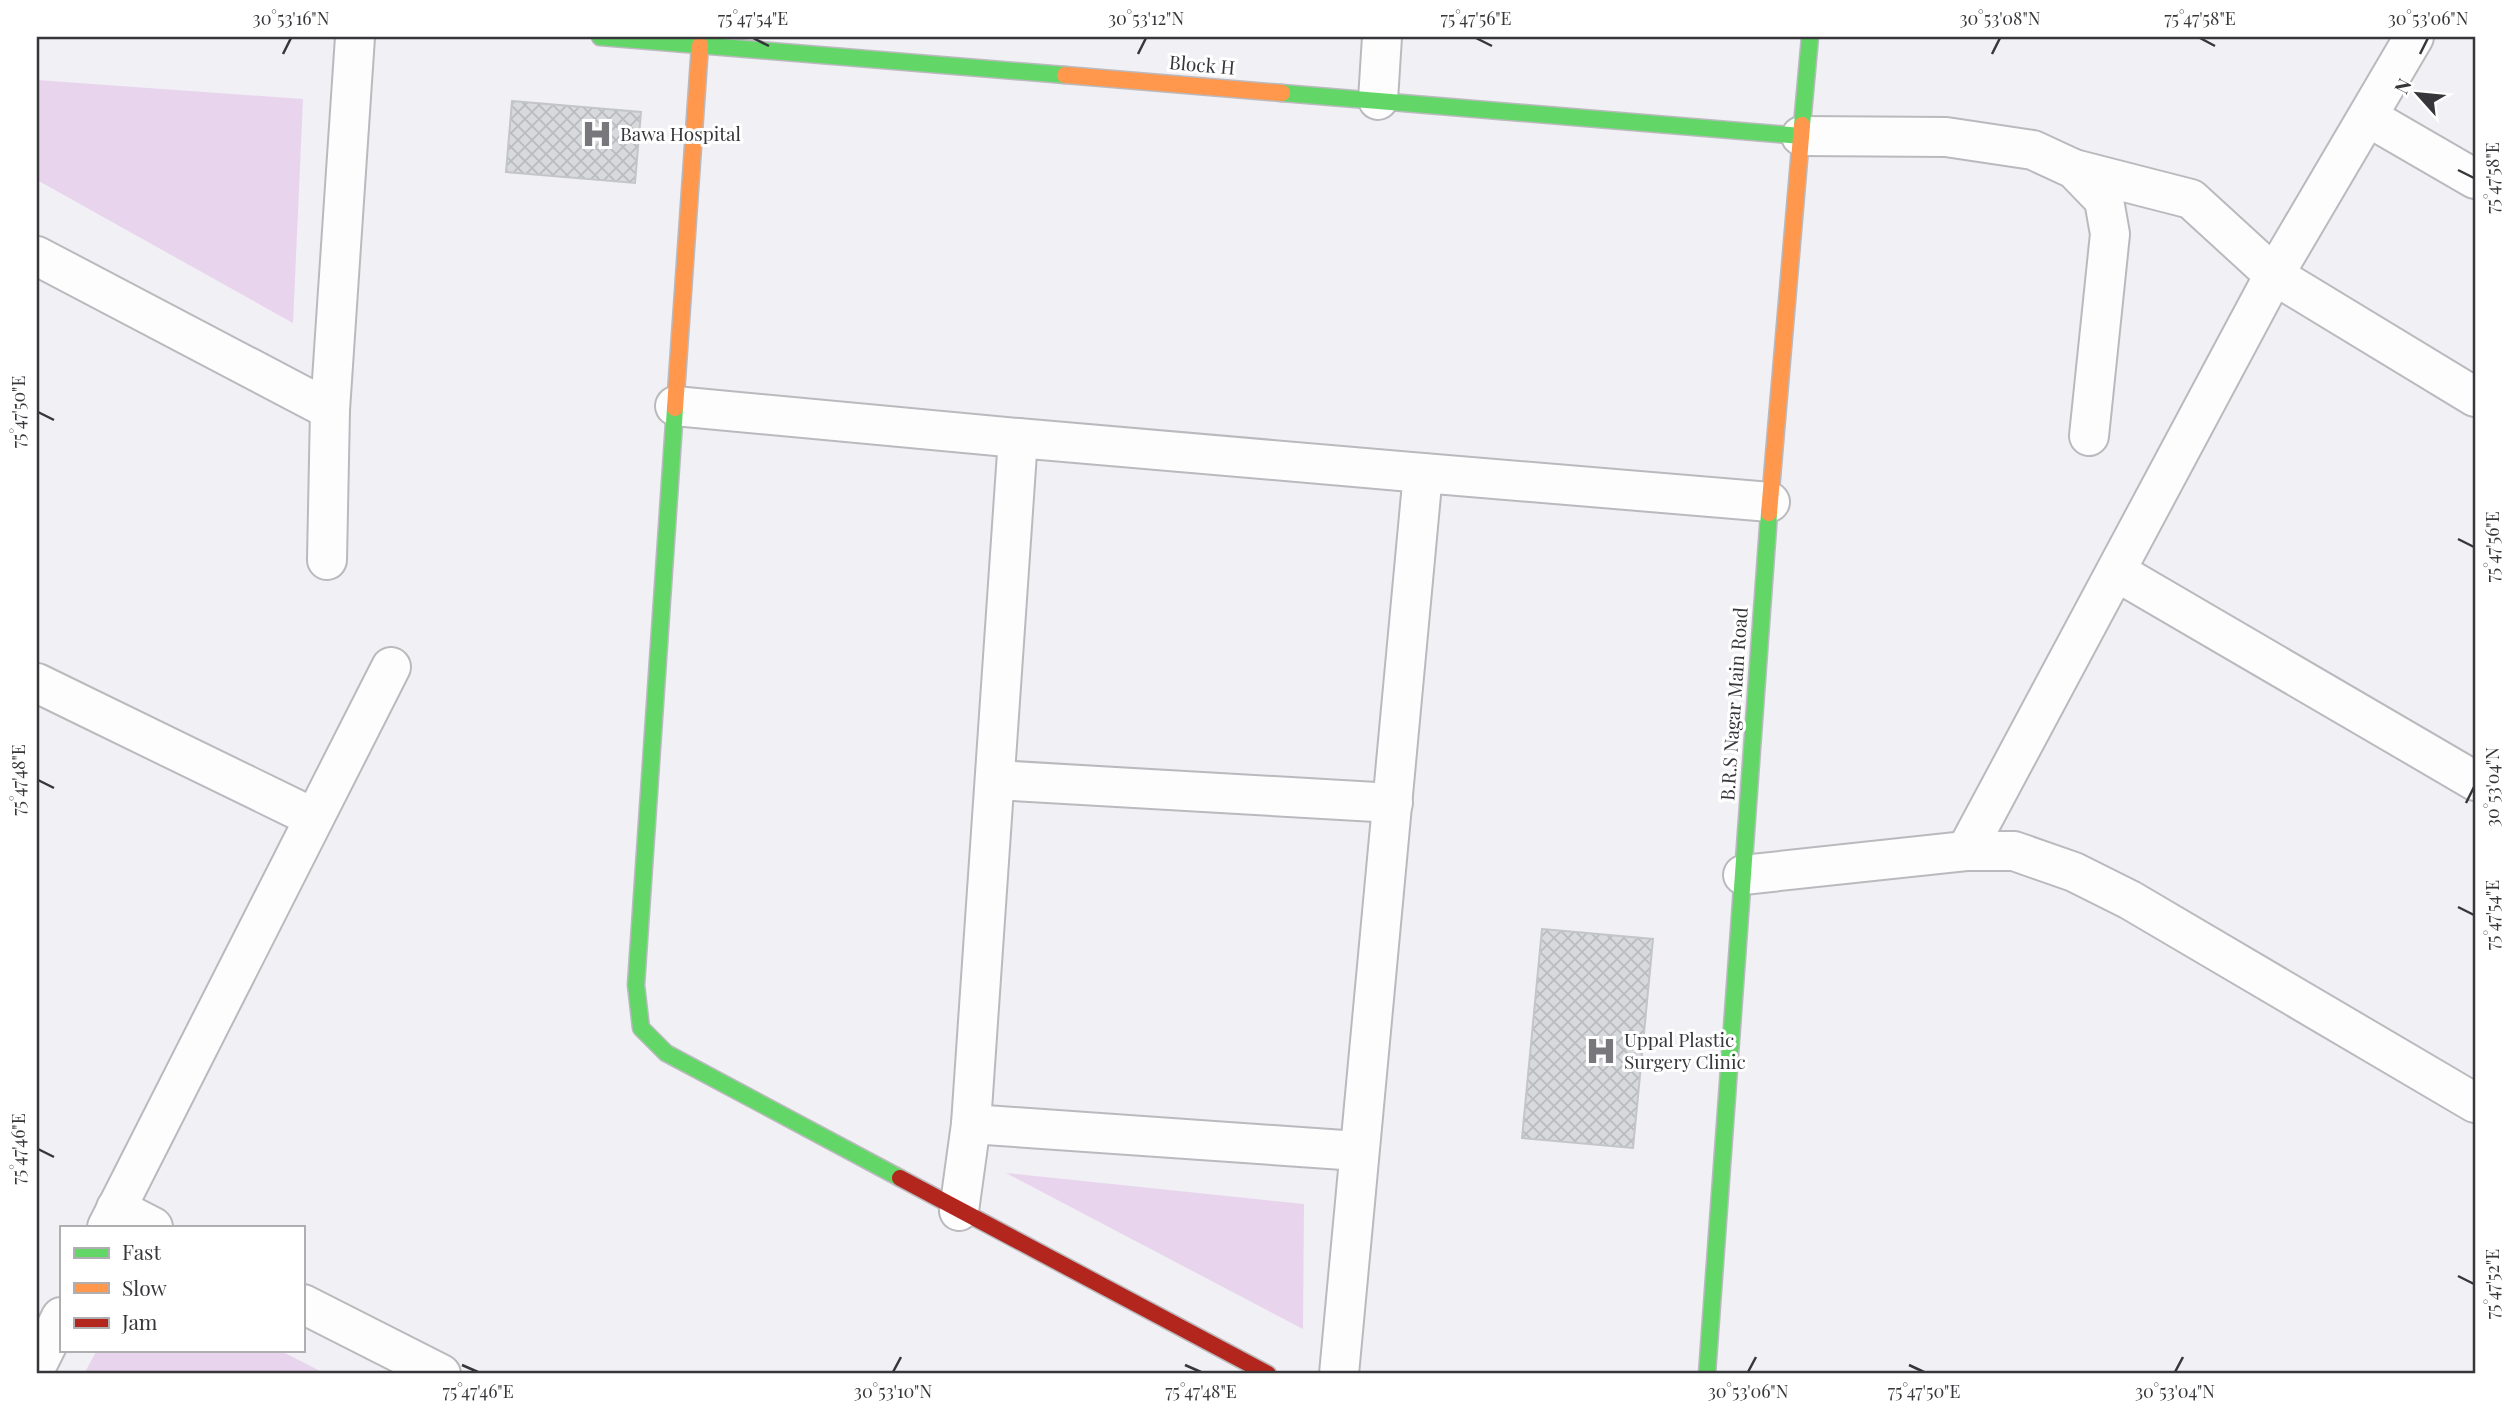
<svg xmlns="http://www.w3.org/2000/svg" width="2512" height="1411" font-family="'Playfair Display',serif">
<style>
.green{fill:#e8d4ed}
.building{fill:url(#building-cross-hatch);stroke:#c3c5c8;stroke-width:2}
.lines{fill:none;stroke-linecap:round;stroke-linejoin:round}
.street-casing{stroke:#bababe;stroke-width:42}
.fast-casing{stroke:#bababe;stroke-width:19}
.slow-casing{stroke:#bababe;stroke-width:19}
.jam-casing{stroke:#bababe;stroke-width:19}
.street{stroke:#fdfdfe;stroke-width:38}
.fast{stroke:#63d668;stroke-width:16}
.slow{stroke:#ff974d;stroke-width:16}
.jam{stroke:#b3261e;stroke-width:16}
.ticks{fill:none;stroke:#37373b;stroke-width:2.5}
.labels{text-anchor:middle;stroke-width:6;stroke-linejoin:round;paint-order:stroke}
.street-label{font-size:19px;fill:#37373b;stroke:#fff}
.poi-label{font-size:19px;fill:#37373b;stroke:#fff;text-anchor:start}
.neatline{fill:none;stroke:#37373b;stroke-width:2.5}
.ticks-label{font-size:18px;text-anchor:middle;fill:#37373b}
</style>
<defs>
<pattern id="building-cross-hatch" width="8" height="8" patternUnits="userSpaceOnUse" patternTransform="scale(1.75)"><rect width="8" height="8" fill="#d8d9dd"/><path d="M0 0l8 8M0 8l8-8" fill="none" stroke="#babbbf"/></pattern>
</defs>
<rect width="100%" height="100%" fill="#f0f0f5"/>
<g class="green">
<path d="M 37,80 L 303,99 L 293,323 L 37,180 Z"/>
<path d="M 1006,1173 L 1304,1204 L 1303,1329 Z"/>
<path d="M 97,1350 L 279,1350 L 326,1374 L 84,1374 Z"/>
</g>
<g class="building">
<path d="M 512,101 L 641,112 L 635,183 L 506,172 Z"/>
<path d="M 1542,929 L 1653,939 L 1633,1148 L 1522,1138 Z"/>
</g>
<g class="lines">
<g class="street-casing">
<g id="street">
<path d="M 1378,100 L 1382,37"/>
<path d="M 2368,117 L 2475,179"/>
<path d="M 1801,136 L 1946,137 L 2033,150 L 2074,169 L 2104,200 L 2110,234 L 2089,436"/>
<path d="M 2074,169 L 2191,199 L 2274,275 L 2475,397"/>
<path d="M 37,256 L 330,410 L 355,37"/>
<path d="M 675,406 L 1018,438"/>
<path d="M 327,560 L 330,410"/>
<path d="M 2117,572 L 2475,781"/>
<path d="M 37,683 L 314,818"/>
<path d="M 996,780 L 1393,803"/>
<path d="M 1966,851 L 2274,275 L 2414,37"/>
<path d="M 1743,875 L 1966,851 L 2014,851 L 2074,872 L 2130,900 L 2475,1103"/>
<path d="M 971,1124 L 1358,1151"/>
<path d="M 116,1208 L 153,1227"/>
<path d="M 959,1211 L 971,1124 L 1018,438 L 1423,473"/>
<path d="M 107,1227 L 391,667"/>
<path d="M 303,1304 L 441,1374"/>
<path d="M 37,1365 L 61,1317"/>
<path d="M 1339,1374 L 1423,473 L 1770,502"/>
</g>
</g>
<g class="fast-casing">
<g id="fast">
<path d="M 600,37 L 1065,75"/>
<path d="M 1282,93 L 1801,136"/>
<path d="M 1802,125 L 1810,37"/>
<path d="M 675,408 L 636,985 L 641,1028 L 666,1053 L 900,1178"/>
<path d="M 1707,1374 L 1769,513"/>
</g>
</g>
<g class="slow-casing">
<g id="slow">
<path d="M 1065,75 L 1282,93"/>
<path d="M 675,408 L 700,45"/>
<path d="M 1769,513 L 1802,125"/>
</g>
</g>
<g class="jam-casing">
<path id="jam" d="M 900,1178 L 1268,1374"/>
</g>
<use href="#street" class="street"/>
<use href="#fast" class="fast"/>
<use href="#slow" class="slow"/>
<use href="#jam" class="jam"/>
</g>
<path class="ticks" d="M 753,38 L 769,46M 1476,38 L 1492,46M 2200,38 L 2215,46M 283,54 L 291,38M 1138,54 L 1146,38M 1992,54 L 2000,38M 2420,54 L 2428,38M 2458,170 L 2474,178M 38,412 L 54,420M 2458,539 L 2474,547M 38,780 L 54,788M 2466,803 L 2474,787M 2458,907 L 2474,915M 38,1149 L 54,1157M 2458,1276 L 2474,1284M 462,1365 L 478,1372M 1185,1365 L 1201,1372M 1909,1365 L 1924,1372M 893,1372 L 901,1357M 1748,1372 L 1756,1357M 2175,1372 L 2183,1357"/>
<defs>
<g id="hospital-bare" transform="scale(2.415)"><path d="M-5-5h3v3.5h4V-5h3V5h-3V1.5h-4V5h-3Z" fill="#78787c" stroke="#fff" stroke-width="2.5" paint-order="stroke"/></g>
</defs>
<g fill-rule="evenodd">
<use href="#hospital-bare" x="597" y="134"/>
<use href="#hospital-bare" x="1601" y="1051"/>
</g>
<g class="labels">
<g class="street-label">
<text transform="translate(1202 65) rotate(5)" y="7">Block H</text>
<text transform="translate(1734 704) rotate(-86)" y="7">B.R.S Nagar Main Road</text>
</g>
<g class="poi-label">
<text x="620" y="141">Bawa Hospital</text>
<text x="1624" y="1047">Uppal Plastic<tspan x="1624" dy="22">Surgery Clinic</tspan></text>
</g>
</g>
<rect width="2512" height="1411" fill="none" stroke="#ffffff" stroke-width="77"/>
<rect x="60" y="1226" width="245" height="126" fill="#ffffff" stroke="#afafb1" stroke-width="2"/>
<rect x="74" y="1248" width="35" height="10" fill="#63d668" stroke="#afafb1" stroke-width="2"/>
<text x="122" y="1260" font-size="21" fill="#37373b">Fast</text>
<rect x="74" y="1283" width="35" height="10" fill="#ff974d" stroke="#afafb1" stroke-width="2"/>
<text x="122" y="1296" font-size="21" fill="#37373b">Slow</text>
<rect x="74" y="1318" width="35" height="10" fill="#b3261e" stroke="#afafb1" stroke-width="2"/>
<text x="122" y="1330" font-size="21" fill="#37373b">Jam</text>
<g transform="translate(2418 94) rotate(297)" stroke="#ffffff" stroke-width="5" paint-order="stroke">
<path d="M0-5L12 26L0 18L-12 26Z" fill="#37373b"/>
<text y="-10" font-size="19" font-weight="bold" text-anchor="middle" fill="#37373b">N</text>
</g>
<rect x="38" y="38" width="2436" height="1334" class="neatline"/>
<g class="ticks-label">
<text x="291" y="25">30°53'16"N</text>
<text x="753" y="25">75°47'54"E</text>
<text x="1146" y="25">30°53'12"N</text>
<text x="1476" y="25">75°47'56"E</text>
<text x="2000" y="25">30°53'08"N</text>
<text x="2200" y="25">75°47'58"E</text>
<text x="2428" y="25">30°53'06"N</text>
<text transform="translate(2493 178) rotate(-90)" y="6">75°47'58"E</text>
<text transform="translate(19 412) rotate(-90)" y="6">75°47'50"E</text>
<text transform="translate(2493 547) rotate(-90)" y="6">75°47'56"E</text>
<text transform="translate(19 780) rotate(-90)" y="6">75°47'48"E</text>
<text transform="translate(2493 787) rotate(-90)" y="6">30°53'04"N</text>
<text transform="translate(2493 915) rotate(-90)" y="6">75°47'54"E</text>
<text transform="translate(19 1149) rotate(-90)" y="6">75°47'46"E</text>
<text transform="translate(2493 1284) rotate(-90)" y="6">75°47'52"E</text>
<text x="478" y="1398">75°47'46"E</text>
<text x="893" y="1398">30°53'10"N</text>
<text x="1201" y="1398">75°47'48"E</text>
<text x="1748" y="1398">30°53'06"N</text>
<text x="1924" y="1398">75°47'50"E</text>
<text x="2175" y="1398">30°53'04"N</text>
</g>
</svg>
